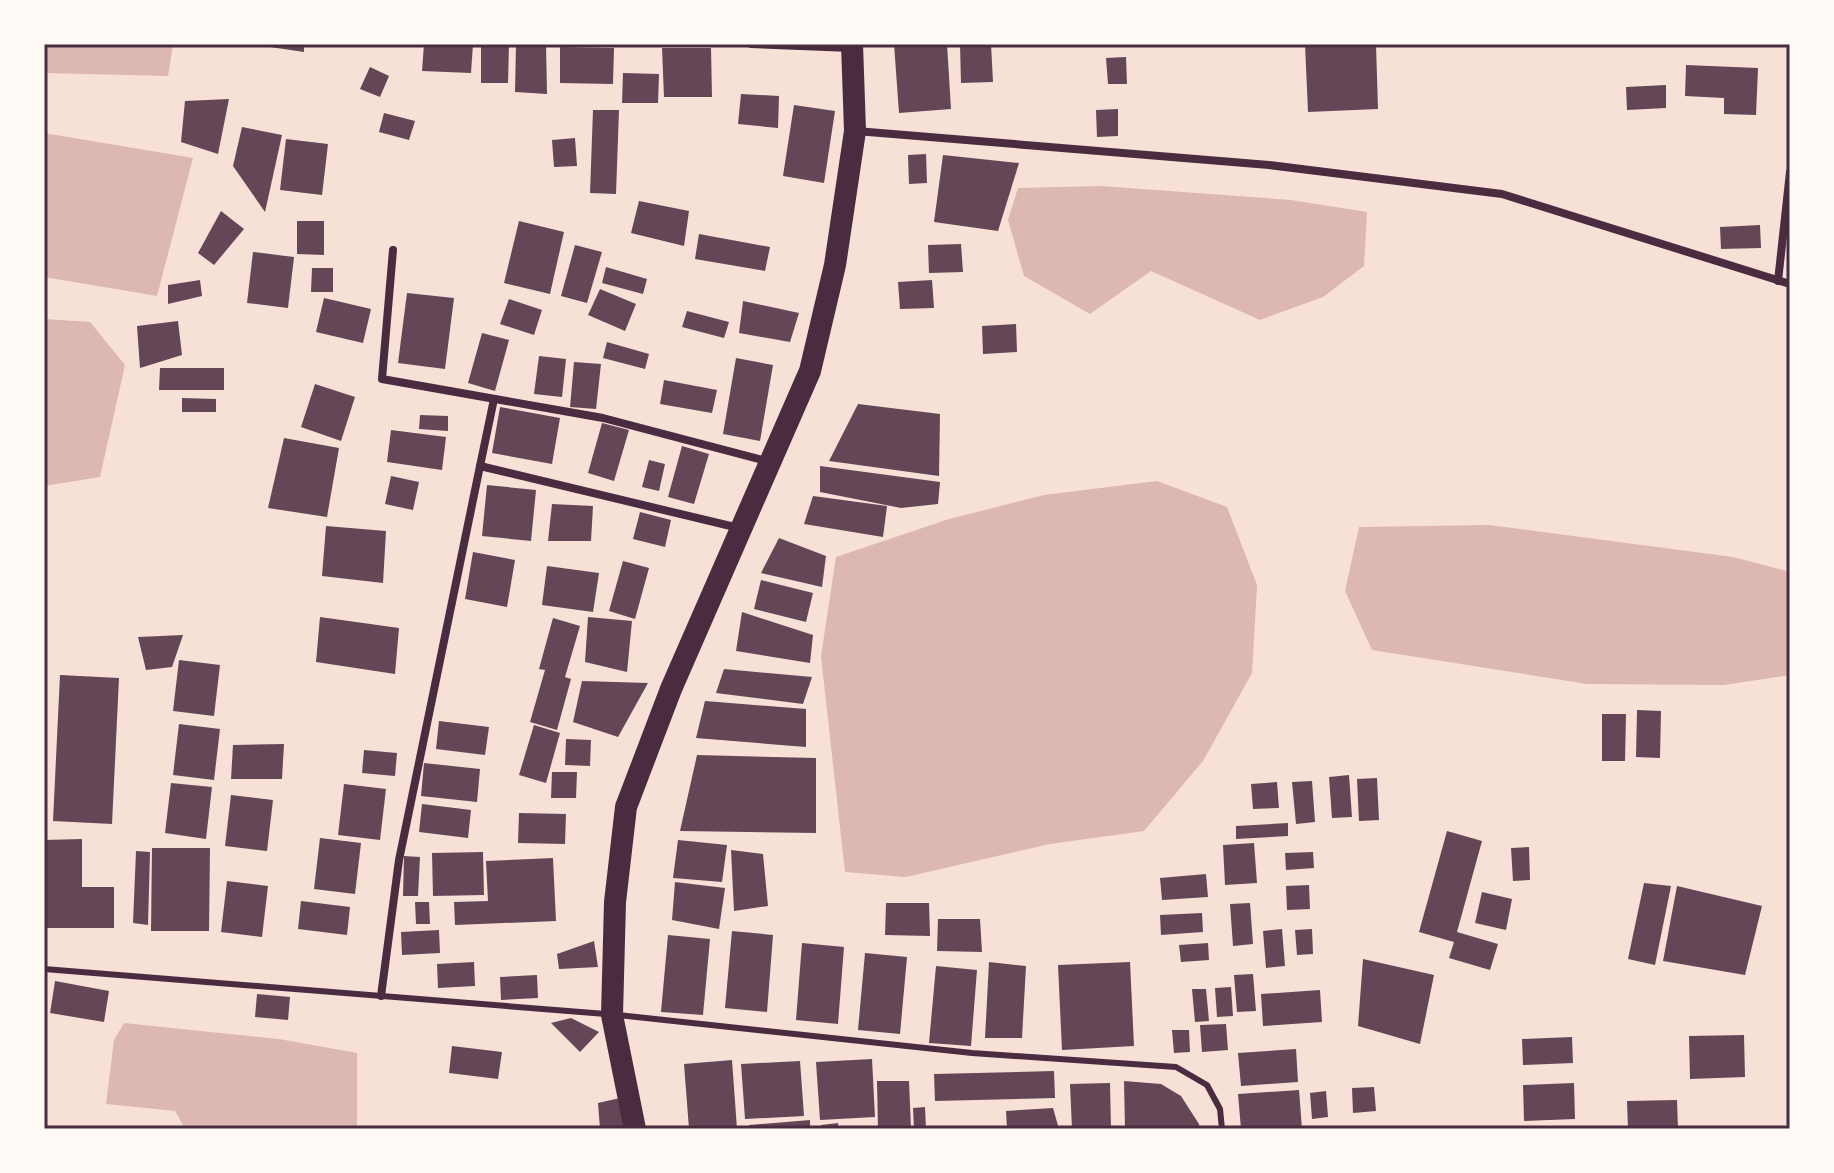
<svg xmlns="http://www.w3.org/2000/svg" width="1834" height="1173" font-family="Roboto,sans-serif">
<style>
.water{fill:#dcb8b0}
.building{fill:#644757}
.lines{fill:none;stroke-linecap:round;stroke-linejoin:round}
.service{stroke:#4a2c40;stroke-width:6}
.minor{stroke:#4a2c40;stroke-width:8}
.trunk{stroke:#4a2c40;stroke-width:22}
.neatline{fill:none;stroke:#4a2c40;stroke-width:3}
</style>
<rect width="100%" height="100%" fill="#f7e1d7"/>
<g class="water">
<path d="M 44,44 L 173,44 L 168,76 L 44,73 Z"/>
<path d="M 44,133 L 193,158 L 157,296 L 44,277 Z"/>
<path d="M 1101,186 L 1291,200 L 1367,212 L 1364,266 L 1323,297 L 1260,320 L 1151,271 L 1090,314 L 1024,276 L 1008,220 L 1018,188 Z"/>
<path d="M 44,319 L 90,322 L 125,365 L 100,477 L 44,486 Z"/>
<path d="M 1157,481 L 1227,507 L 1257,585 L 1252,673 L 1203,761 L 1144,831 L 1050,844 L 906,877 L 845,872 L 821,656 L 836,557 L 949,519 L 1044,495 Z"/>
<path d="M 1489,525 L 1733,557 L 1790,572 L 1790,675 L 1724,685 L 1587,684 L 1372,650 L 1345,591 L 1359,527 Z"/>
<path d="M 124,1023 L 279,1039 L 357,1053 L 357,1129 L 185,1129 L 175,1111 L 106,1104 L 114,1040 Z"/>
</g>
<g class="building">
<path d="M 271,44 L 304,44 L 304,52 L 270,47 Z"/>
<path d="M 424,44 L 473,44 L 471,73 L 422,71 Z"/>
<path d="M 481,44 L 509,44 L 508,83 L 481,83 Z"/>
<path d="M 516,44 L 546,44 L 547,94 L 515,92 Z"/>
<path d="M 894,44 L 947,44 L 951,109 L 899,113 Z"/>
<path d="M 960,44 L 991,44 L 993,82 L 961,83 Z"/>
<path d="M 1305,44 L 1376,44 L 1378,109 L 1308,112 Z"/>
<path d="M 560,47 L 614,48 L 613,84 L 560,83 Z"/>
<path d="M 662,48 L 711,48 L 712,97 L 664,97 Z"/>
<path d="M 1126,57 L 1127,84 L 1108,84 L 1106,58 Z"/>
<path d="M 1686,65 L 1758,68 L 1756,115 L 1724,114 L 1724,98 L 1685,96 Z"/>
<path d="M 370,67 L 389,76 L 380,97 L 360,89 Z"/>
<path d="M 623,73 L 659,74 L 658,103 L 622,103 Z"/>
<path d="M 1666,85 L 1666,108 L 1627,110 L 1626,87 Z"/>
<path d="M 741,94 L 779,96 L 778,128 L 738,124 Z"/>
<path d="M 229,99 L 218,154 L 181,142 L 185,101 Z"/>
<path d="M 794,105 L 835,111 L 824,183 L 783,176 Z"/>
<path d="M 1118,109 L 1118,136 L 1097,137 L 1096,110 Z"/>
<path d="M 593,110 L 619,110 L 616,194 L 590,193 Z"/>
<path d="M 384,113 L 415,121 L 409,140 L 379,132 Z"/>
<path d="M 242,127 L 282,135 L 265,212 L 233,166 Z"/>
<path d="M 575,138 L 577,166 L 554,167 L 552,140 Z"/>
<path d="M 286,139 L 328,144 L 322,195 L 280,190 Z"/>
<path d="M 926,154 L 927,183 L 909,184 L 908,155 Z"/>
<path d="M 943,155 L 1019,163 L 998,231 L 934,222 Z"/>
<path d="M 639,201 L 689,211 L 684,246 L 631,233 Z"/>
<path d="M 221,211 L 244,229 L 214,265 L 198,253 Z"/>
<path d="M 297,221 L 324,221 L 324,255 L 297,254 Z"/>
<path d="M 519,221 L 564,232 L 550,294 L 504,283 Z"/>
<path d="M 1760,225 L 1761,248 L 1721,249 L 1720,227 Z"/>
<path d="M 699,234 L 770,247 L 765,271 L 695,259 Z"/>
<path d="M 961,244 L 963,272 L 929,273 L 928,245 Z"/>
<path d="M 575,245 L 602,252 L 587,303 L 561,296 Z"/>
<path d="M 253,252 L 294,257 L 288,308 L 247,303 Z"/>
<path d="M 606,267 L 647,279 L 643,294 L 602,283 Z"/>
<path d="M 312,268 L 333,268 L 333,292 L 311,292 Z"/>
<path d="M 200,280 L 202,296 L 168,304 L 168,285 Z"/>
<path d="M 932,280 L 934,308 L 900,309 L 898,282 Z"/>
<path d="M 600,289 L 636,304 L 625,331 L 588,315 Z"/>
<path d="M 407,293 L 454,298 L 445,369 L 398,363 Z"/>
<path d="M 324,298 L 371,309 L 363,343 L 316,332 Z"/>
<path d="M 509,299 L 542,310 L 534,335 L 500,324 Z"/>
<path d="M 743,301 L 799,313 L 790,342 L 739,333 Z"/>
<path d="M 687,311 L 729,322 L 724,338 L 682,327 Z"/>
<path d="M 178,321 L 182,355 L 140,368 L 137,326 Z"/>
<path d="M 1016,324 L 1017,352 L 983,354 L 982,326 Z"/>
<path d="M 482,333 L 509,340 L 495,391 L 468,383 Z"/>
<path d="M 607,342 L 649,354 L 645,369 L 603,358 Z"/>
<path d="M 539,356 L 566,359 L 562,397 L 534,394 Z"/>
<path d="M 736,358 L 773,365 L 760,441 L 723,434 Z"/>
<path d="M 574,362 L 601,364 L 596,409 L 570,407 Z"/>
<path d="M 160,368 L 224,368 L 224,390 L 159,390 Z"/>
<path d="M 664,380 L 717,390 L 712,413 L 660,404 Z"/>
<path d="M 315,384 L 355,397 L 341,441 L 301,427 Z"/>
<path d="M 182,398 L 216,399 L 216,412 L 182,412 Z"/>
<path d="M 858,404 L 940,414 L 939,476 L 829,461 Z"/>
<path d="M 500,407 L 560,418 L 552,464 L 492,453 Z"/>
<path d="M 420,415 L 448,416 L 448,431 L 419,429 Z"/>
<path d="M 602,423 L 629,430 L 614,481 L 588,473 Z"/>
<path d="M 391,430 L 446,437 L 442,470 L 387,462 Z"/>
<path d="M 284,438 L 339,448 L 327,517 L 268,508 Z"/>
<path d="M 682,446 L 709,454 L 694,504 L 668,497 Z"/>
<path d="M 649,460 L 665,464 L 659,491 L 642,487 Z"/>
<path d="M 820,466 L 940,482 L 938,504 L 901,508 L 820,492 Z"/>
<path d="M 391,476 L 419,482 L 413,510 L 385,504 Z"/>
<path d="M 487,485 L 536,490 L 531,541 L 482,536 Z"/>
<path d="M 813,496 L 887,506 L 883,537 L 804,524 Z"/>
<path d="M 552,504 L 593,506 L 591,541 L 548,541 Z"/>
<path d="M 640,512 L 671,520 L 665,547 L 633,539 Z"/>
<path d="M 326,526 L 386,531 L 383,583 L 322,576 Z"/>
<path d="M 779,538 L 826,556 L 822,587 L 761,573 Z"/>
<path d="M 473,552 L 515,560 L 507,607 L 465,599 Z"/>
<path d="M 623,561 L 649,568 L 635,619 L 609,611 Z"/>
<path d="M 547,566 L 599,573 L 593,612 L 542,605 Z"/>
<path d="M 761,580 L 813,593 L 806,622 L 754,609 Z"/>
<path d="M 742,612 L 813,635 L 810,663 L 736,651 Z"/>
<path d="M 320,617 L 399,628 L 395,674 L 316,662 Z"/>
<path d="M 588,617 L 632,621 L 627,672 L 585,662 Z"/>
<path d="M 553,618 L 580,626 L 565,677 L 571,679 L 557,730 L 530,722 L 545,670 L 539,669 Z"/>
<path d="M 183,635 L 172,667 L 146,670 L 138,637 Z"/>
<path d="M 179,660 L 220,665 L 214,716 L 173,711 Z"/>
<path d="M 724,669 L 812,677 L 803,704 L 716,693 Z"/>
<path d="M 60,675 L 119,678 L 112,824 L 53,821 Z"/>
<path d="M 582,681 L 648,683 L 618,737 L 573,722 Z"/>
<path d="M 705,701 L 806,709 L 806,747 L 696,738 Z"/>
<path d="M 1637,710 L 1661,711 L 1660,758 L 1636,757 Z"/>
<path d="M 1602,714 L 1626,714 L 1625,761 L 1602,761 Z"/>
<path d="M 439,721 L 489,727 L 485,755 L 436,749 Z"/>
<path d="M 179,724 L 220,729 L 214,780 L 173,775 Z"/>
<path d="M 534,725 L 560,733 L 546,783 L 519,775 Z"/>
<path d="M 566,739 L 591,740 L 590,766 L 565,765 Z"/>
<path d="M 284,744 L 282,779 L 231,779 L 233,745 Z"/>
<path d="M 364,750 L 397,753 L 395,776 L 362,773 Z"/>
<path d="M 697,755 L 816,758 L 816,833 L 680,831 Z"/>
<path d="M 424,763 L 480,769 L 477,802 L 421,796 Z"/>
<path d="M 552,772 L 577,772 L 576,798 L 551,798 Z"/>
<path d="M 1349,775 L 1352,817 L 1332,818 L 1329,777 Z"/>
<path d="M 1377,778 L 1379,820 L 1359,821 L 1357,779 Z"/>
<path d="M 1312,781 L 1315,822 L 1296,824 L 1292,782 Z"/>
<path d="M 1277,782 L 1279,808 L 1253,809 L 1251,784 Z"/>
<path d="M 171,783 L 212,787 L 206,839 L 165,833 Z"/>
<path d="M 344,784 L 386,789 L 380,840 L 338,835 Z"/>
<path d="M 231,795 L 273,800 L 267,851 L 225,846 Z"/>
<path d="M 422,804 L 471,810 L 468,838 L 419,832 Z"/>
<path d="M 519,813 L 566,814 L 565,844 L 518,843 Z"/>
<path d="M 1288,823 L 1288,836 L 1236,839 L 1236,826 Z"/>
<path d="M 1447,831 L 1482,841 L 1457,932 L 1498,944 L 1490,970 L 1449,958 L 1454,942 L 1419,932 Z"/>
<path d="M 320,838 L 361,843 L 355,894 L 314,889 Z"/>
<path d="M 82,839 L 82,887 L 114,887 L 114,928 L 44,928 L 44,840 Z"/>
<path d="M 678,840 L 727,845 L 722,882 L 673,878 Z"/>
<path d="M 1254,843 L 1257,883 L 1225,885 L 1223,845 Z"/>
<path d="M 1529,847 L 1530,880 L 1513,881 L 1511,848 Z"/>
<path d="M 152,848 L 210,848 L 209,931 L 151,931 Z"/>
<path d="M 731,850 L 763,854 L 768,906 L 734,911 Z"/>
<path d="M 136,851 L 150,852 L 148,925 L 133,923 Z"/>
<path d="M 483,852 L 484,895 L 433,896 L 432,853 Z"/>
<path d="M 1313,852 L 1314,868 L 1286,870 L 1285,853 Z"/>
<path d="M 404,856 L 420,857 L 418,896 L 403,896 Z"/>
<path d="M 553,858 L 556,921 L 455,925 L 454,902 L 488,901 L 486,861 Z"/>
<path d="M 1206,874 L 1208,897 L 1162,900 L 1160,878 Z"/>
<path d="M 227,881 L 268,886 L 262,937 L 221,932 Z"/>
<path d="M 675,882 L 725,888 L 719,929 L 672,920 Z"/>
<path d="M 1644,883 L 1671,886 L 1655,965 L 1628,959 Z"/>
<path d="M 1309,885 L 1310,909 L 1287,910 L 1286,886 Z"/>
<path d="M 1677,886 L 1762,906 L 1745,975 L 1663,961 Z"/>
<path d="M 1482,892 L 1512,899 L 1506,930 L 1475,923 Z"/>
<path d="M 301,901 L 350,907 L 347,935 L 298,929 Z"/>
<path d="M 415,902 L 429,902 L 430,924 L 416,924 Z"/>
<path d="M 886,903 L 929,903 L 930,936 L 885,935 Z"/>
<path d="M 1250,903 L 1253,944 L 1233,946 L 1230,904 Z"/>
<path d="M 1202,913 L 1203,932 L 1161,935 L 1160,915 Z"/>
<path d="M 938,919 L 980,919 L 982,952 L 937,951 Z"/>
<path d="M 1282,929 L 1285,966 L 1266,968 L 1263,931 Z"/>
<path d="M 1312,929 L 1313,954 L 1297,955 L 1295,930 Z"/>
<path d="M 439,930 L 440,953 L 402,955 L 401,932 Z"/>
<path d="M 732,931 L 773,935 L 767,1012 L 725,1008 Z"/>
<path d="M 668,935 L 710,939 L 703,1015 L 661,1012 Z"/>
<path d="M 594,941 L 598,967 L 559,969 L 557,954 Z"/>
<path d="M 802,943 L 844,947 L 838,1024 L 796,1020 Z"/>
<path d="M 1208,943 L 1209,960 L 1181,962 L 1179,945 Z"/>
<path d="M 865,953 L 907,957 L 900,1034 L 858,1030 Z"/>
<path d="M 1363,959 L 1434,975 L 1420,1044 L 1358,1026 Z"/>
<path d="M 474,962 L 475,986 L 438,988 L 437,964 Z"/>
<path d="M 989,962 L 1026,966 L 1022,1038 L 985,1038 Z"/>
<path d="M 1130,962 L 1134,1046 L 1062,1050 L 1058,965 Z"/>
<path d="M 936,966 L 977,970 L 971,1046 L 929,1043 Z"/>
<path d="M 1253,974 L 1256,1011 L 1237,1012 L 1234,975 Z"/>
<path d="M 537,975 L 538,998 L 501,1000 L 500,977 Z"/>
<path d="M 55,981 L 109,991 L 104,1022 L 50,1013 Z"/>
<path d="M 1231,987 L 1233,1016 L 1217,1017 L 1215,988 Z"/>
<path d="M 1192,989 L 1206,989 L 1209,1021 L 1195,1022 Z"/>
<path d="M 1320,990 L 1322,1022 L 1263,1026 L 1261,994 Z"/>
<path d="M 257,994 L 290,997 L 288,1020 L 255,1017 Z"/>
<path d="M 571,1018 L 599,1032 L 580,1052 L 551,1023 Z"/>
<path d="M 1226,1024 L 1228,1050 L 1202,1052 L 1200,1025 Z"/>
<path d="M 1172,1030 L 1189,1030 L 1190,1052 L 1174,1053 Z"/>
<path d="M 1744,1035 L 1745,1077 L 1690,1079 L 1689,1036 Z"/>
<path d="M 1572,1037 L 1573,1063 L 1523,1065 L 1522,1039 Z"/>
<path d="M 452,1046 L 502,1052 L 498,1079 L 449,1073 Z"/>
<path d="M 1296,1049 L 1298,1082 L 1241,1086 L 1238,1053 Z"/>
<path d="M 872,1059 L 875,1117 L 820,1120 L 816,1062 Z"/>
<path d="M 732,1060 L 737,1129 L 689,1129 L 684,1064 Z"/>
<path d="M 800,1061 L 804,1116 L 745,1119 L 741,1064 Z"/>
<path d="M 1054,1071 L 1055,1098 L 935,1101 L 934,1074 Z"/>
<path d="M 877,1081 L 909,1081 L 911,1129 L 878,1129 Z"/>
<path d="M 1124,1081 L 1161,1084 L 1181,1096 L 1199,1124 L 1200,1129 L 1125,1129 Z"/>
<path d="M 1110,1083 L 1111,1129 L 1072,1129 L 1070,1084 Z"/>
<path d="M 1574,1083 L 1575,1119 L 1524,1121 L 1523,1085 Z"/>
<path d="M 1374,1087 L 1376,1111 L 1353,1113 L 1352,1088 Z"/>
<path d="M 1299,1090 L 1302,1129 L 1241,1129 L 1238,1094 Z"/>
<path d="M 1326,1091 L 1328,1117 L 1312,1119 L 1310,1093 Z"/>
<path d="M 620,1098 L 624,1126 L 600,1129 L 598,1103 Z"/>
<path d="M 1677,1100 L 1678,1129 L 1628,1129 L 1627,1101 Z"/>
<path d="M 925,1107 L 926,1129 L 914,1129 L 913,1108 Z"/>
<path d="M 1053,1108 L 1059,1129 L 1007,1129 L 1006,1111 Z"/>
<path d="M 810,1120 L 810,1129 L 749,1129 L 749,1125 Z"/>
<path d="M 838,1123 L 839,1129 L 821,1129 L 821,1125 Z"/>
</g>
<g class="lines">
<g class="service">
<path d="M 44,969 L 606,1014"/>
<path d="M 618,1015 L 972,1053 L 1176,1067 L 1207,1085 L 1220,1109 L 1222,1129"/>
</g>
<g class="minor">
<path d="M 751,44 L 851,48"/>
<path d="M 856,131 L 1269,165 L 1502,194 L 1790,284"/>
<path d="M 393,250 L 382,379 L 603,418 L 770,462"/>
<path d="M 1778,281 L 1790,172"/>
<path d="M 480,466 L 494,399"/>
<path d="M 381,996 L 399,860 L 480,466 L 739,528"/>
</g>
<path class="trunk" d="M 635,1129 L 612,1015 L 615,902 L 626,807 L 671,689 L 810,371 L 835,265 L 855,131 L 852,44"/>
</g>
<rect width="1834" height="1173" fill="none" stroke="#fffaf5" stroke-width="92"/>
<rect x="46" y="46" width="1742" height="1081" class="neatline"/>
</svg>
